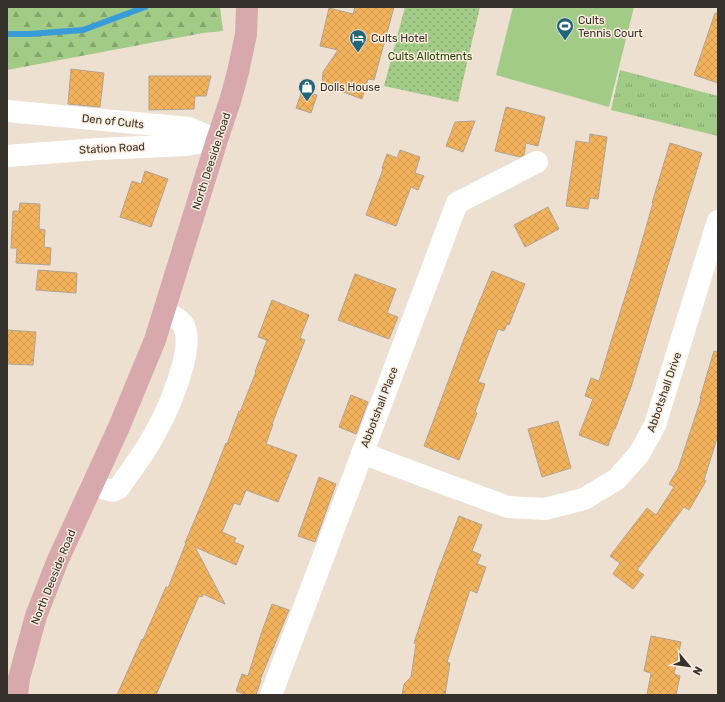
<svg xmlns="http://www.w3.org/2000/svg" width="725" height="702" font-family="Rubik,sans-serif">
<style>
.grass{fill:url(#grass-tufts)}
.forest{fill:url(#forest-firs)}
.garden{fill:url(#garden-dots)}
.pitch{fill:#a2cb87}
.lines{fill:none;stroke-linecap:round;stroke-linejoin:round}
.stream{stroke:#379cd8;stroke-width:6}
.building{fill:url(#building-cross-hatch);stroke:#b0a394}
.minor{stroke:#fff;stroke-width:22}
.major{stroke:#d7a9ac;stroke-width:22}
.labels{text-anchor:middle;stroke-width:3;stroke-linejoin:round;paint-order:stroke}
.poi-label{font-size:11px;fill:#36312b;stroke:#faeddd;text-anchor:start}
.park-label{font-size:11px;fill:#244405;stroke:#faeddd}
.street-label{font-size:11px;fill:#36312b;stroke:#faeddd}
</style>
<defs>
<pattern id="grass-tufts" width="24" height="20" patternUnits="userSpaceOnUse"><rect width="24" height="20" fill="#a2cb87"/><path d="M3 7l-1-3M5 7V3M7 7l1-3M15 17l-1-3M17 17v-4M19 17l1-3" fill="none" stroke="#85a56f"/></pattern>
<pattern id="forest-firs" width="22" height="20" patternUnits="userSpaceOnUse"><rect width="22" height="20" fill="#a2cb87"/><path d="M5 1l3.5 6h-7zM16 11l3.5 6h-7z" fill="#85a56f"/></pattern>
<pattern id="garden-dots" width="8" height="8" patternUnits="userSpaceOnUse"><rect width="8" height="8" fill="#a2cb87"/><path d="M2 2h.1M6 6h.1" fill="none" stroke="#85a56f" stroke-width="1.8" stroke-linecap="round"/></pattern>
<pattern id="building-cross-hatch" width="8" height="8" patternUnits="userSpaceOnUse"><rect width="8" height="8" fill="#f3b35c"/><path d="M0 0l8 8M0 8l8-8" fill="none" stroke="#d19a50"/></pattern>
</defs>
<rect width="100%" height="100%" fill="#ede0d0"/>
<path class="grass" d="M 620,70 L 718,96 L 718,136 L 611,110 Z"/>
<path class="forest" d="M 7,7 L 220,7 L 223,31 L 203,33 L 7,70 Z"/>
<path class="garden" d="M 405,7 L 480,7 L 458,102 L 384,86 Z"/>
<path class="pitch" d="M 513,7 L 634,7 L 609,107 L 496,75 Z"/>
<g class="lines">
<path class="stream" d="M 7,34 L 29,34 L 83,30 L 145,7"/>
</g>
<g class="building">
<path d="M 355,7 L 394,7 L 374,80 L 368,79 L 362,99 L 322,84 L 323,72 L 338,50 L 320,46 L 329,8 L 353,14 Z"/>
<path d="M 715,13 L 718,13 L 718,83 L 694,75 Z"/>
<path d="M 71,69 L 104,73 L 100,107 L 68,104 Z"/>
<path d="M 149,76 L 211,76 L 206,96 L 195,96 L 194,109 L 149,110 Z"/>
<path d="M 302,91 L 317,95 L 311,113 L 296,108 Z"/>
<path d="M 506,107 L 545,117 L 538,146 L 526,143 L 524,155 L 520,157 L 495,151 Z"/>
<path d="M 475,121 L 463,152 L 446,146 L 455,122 Z"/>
<path d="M 590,134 L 607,137 L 598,199 L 590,198 L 588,209 L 566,206 L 576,141 L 589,143 Z"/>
<path d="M 670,143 L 702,153 L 631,387 L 615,429 L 614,429 L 608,446 L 579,435 L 593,399 L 585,396 L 591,378 L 599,381 L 614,332 L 636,262 L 653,203 L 652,203 Z"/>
<path d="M 400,150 L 420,157 L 415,173 L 424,176 L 418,190 L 411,187 L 396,226 L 366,215 L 383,169 L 382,168 L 387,154 L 397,158 Z"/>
<path d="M 145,171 L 168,179 L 151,227 L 120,217 L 132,181 L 141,184 Z"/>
<path d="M 20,203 L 40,204 L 39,229 L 45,230 L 44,247 L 51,248 L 50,265 L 16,263 L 17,248 L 11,248 L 13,211 L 19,211 Z"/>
<path d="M 548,207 L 559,229 L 525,247 L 514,225 Z"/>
<path d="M 38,270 L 77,273 L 76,293 L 36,290 Z"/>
<path d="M 492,271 L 525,284 L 509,325 L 507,324 L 504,331 L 498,329 L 478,382 L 485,384 L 475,412 L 477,413 L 459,460 L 424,446 L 464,339 Z"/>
<path d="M 355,274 L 396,289 L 387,313 L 398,317 L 389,339 L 338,320 Z"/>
<path d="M 272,300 L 309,315 L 300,338 L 305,340 L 272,424 L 273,424 L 266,444 L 297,455 L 278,502 L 246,490 L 240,505 L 234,503 L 222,532 L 236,538 L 234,542 L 244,546 L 236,565 L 195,547 L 225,604 L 203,594 L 202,597 L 199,596 L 156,695 L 117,695 L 142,639 L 143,640 L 166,587 L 168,588 L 186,543 L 185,543 L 209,486 L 226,443 L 227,444 L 239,411 L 240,412 L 256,372 L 255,372 L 267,340 L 258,337 Z"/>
<path d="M 7,330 L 36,332 L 33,365 L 7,364 Z"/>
<path d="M 714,351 L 718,352 L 718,435 L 704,480 L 706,481 L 689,510 L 684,507 L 637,570 L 644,575 L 633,589 L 613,574 L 620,563 L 610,556 L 647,508 L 656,515 L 674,487 L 669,484 L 678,469 L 701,399 L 700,398 Z"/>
<path d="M 351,395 L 368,402 L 356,434 L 339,427 Z"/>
<path d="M 558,421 L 571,468 L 542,477 L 528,429 Z"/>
<path d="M 319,477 L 336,484 L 315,542 L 298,536 Z"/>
<path d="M 459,516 L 482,525 L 472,551 L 481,555 L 477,564 L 486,567 L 477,593 L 470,590 L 447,662 L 450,663 L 445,695 L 402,695 L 404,684 L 411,677 L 416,644 L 414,643 L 437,573 Z"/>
<path d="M 272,604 L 289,610 L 260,680 L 261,680 L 256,695 L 247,695 L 236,691 L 242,674 L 248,676 L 261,634 Z"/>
<path d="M 651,636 L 681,642 L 674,674 L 680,676 L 676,695 L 647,695 L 651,673 L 644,671 Z"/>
</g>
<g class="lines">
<g class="minor">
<path d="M 7,111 L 189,128 L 217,140"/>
<path d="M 7,156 L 97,149 L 187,145 L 217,140"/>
<path d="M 362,453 L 434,480 L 508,507 L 545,509 L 584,499 L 617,479 L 639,454 L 655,425 L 718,221"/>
<path d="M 92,485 L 113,491 L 119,488 C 130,471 145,453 154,435 C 167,413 176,390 183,365 C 186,353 189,337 184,326 C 181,319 170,315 164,312"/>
<path d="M 271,695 L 457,203 L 537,162"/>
</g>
<path class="major" d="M 17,695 L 19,678 L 36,616 L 57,562 L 119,427 L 155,340 L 217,140 L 231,98 L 238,72 L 246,34 L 247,7"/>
</g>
<defs>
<g id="stadium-pin" transform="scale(0.9)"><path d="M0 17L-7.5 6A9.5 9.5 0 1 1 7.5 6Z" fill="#236578" stroke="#faeddd"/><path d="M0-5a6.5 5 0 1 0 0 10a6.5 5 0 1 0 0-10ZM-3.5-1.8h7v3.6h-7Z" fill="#fff"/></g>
<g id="hotel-pin" transform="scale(0.9)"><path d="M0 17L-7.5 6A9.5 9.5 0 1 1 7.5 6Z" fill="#236578" stroke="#faeddd"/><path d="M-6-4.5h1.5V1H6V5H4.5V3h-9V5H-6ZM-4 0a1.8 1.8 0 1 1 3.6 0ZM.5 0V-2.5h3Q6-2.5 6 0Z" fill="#fff"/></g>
<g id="shop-pin" transform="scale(0.9)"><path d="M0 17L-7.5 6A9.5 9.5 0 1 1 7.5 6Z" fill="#236578" stroke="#faeddd"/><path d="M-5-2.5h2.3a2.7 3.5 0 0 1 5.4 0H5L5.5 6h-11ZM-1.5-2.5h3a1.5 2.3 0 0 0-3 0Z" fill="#fff"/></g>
</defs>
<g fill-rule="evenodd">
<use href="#stadium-pin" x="565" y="26"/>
<use href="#hotel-pin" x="358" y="38"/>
<use href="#shop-pin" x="307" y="87"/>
</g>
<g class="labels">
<g class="poi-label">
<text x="578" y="24">Cults<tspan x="578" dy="13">Tennis Court</tspan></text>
<text x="371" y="42">Cults Hotel</text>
<text x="320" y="91">Dolls House</text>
</g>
<g class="park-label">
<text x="430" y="60">Cults Allotments</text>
</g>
<g class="street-label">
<text transform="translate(113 121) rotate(6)" y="4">Den of Cults</text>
<text transform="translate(112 148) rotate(-3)" y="4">Station Road</text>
<text transform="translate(211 161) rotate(-72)" y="4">North Deeside Road</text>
<text transform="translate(664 392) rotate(-71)" y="4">Abbotshall Drive</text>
<text transform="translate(379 407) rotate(-69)" y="4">Abbotshall Place</text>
<text transform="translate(53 577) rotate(-68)" y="4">North Deeside Road</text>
</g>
</g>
<rect width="725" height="702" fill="none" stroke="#36312b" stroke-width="16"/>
<g transform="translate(689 666) rotate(119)" stroke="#faeddd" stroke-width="3" paint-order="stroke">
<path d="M0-3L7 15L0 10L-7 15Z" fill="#36312b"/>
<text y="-6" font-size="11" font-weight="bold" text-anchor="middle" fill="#36312b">N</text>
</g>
</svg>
